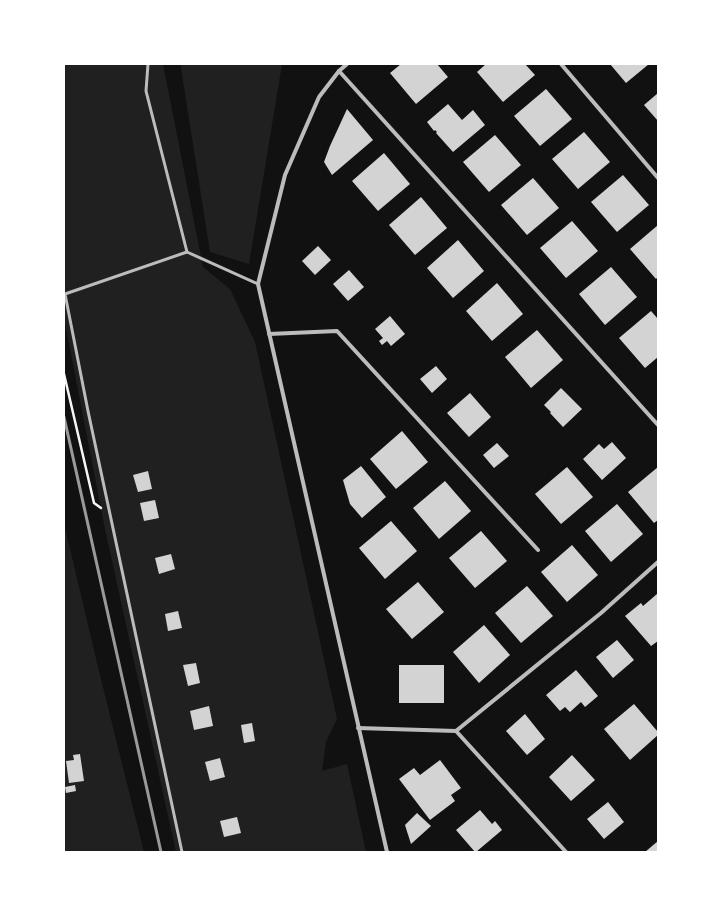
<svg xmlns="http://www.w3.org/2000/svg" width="722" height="916" font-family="Commissioner,sans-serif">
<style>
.green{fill:#202020}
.building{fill:#d3d3d3}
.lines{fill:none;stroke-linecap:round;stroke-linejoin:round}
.path{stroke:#f5f5f5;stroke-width:2.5}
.service{stroke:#bcbcbc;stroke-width:3}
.minor{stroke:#bcbcbc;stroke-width:4}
.rail{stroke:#9a9a9a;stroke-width:3}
</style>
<rect width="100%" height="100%" fill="#111"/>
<g class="green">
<path d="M 64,64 L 163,64 L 203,267 L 230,289 L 255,342 L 337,719 L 326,742 L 322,771 L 347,764 L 366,852 L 176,852 L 105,529 L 64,318 Z"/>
<path d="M 182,64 L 282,64 L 249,264 L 210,252 L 181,68 Z"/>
<path d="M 64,523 L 97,663 L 144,852 L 64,852 Z"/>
</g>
<g class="building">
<path d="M 401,64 L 437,64 L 448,77 L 416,104 L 390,73 Z"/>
<path d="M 486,64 L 525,64 L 535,75 L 503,102 L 477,72 Z"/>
<path d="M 610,64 L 649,64 L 626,83 Z"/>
<path d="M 546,89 L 572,119 L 540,146 L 514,116 Z"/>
<path d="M 658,93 L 658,121 L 644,105 Z"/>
<path d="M 448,104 L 462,120 L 473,110 L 485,125 L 453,152 L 436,133 L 437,132 L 435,130 L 434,131 L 427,122 Z"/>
<path d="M 347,109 L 373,140 L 332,175 L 324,162 L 330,146 Z"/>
<path d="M 584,132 L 610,162 L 578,189 L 552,159 Z"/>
<path d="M 495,135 L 521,165 L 489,192 L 463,162 Z"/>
<path d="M 384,153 L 410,184 L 378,211 L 352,181 Z"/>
<path d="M 623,175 L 649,205 L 617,232 L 591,202 Z"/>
<path d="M 533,178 L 559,208 L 527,235 L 501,205 Z"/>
<path d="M 421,197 L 447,228 L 415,255 L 389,225 Z"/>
<path d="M 572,221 L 598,251 L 566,278 L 540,248 Z"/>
<path d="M 658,225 L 658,277 L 656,279 L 630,249 Z"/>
<path d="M 458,240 L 484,271 L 453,298 L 427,268 Z"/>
<path d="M 318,246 L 331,260 L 315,275 L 302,261 Z"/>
<path d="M 611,267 L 637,297 L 605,325 L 579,294 Z"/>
<path d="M 349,270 L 364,287 L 348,301 L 333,284 Z"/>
<path d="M 497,283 L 523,314 L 492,341 L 466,311 Z"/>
<path d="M 651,311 L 658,319 L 658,357 L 645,368 L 619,338 Z"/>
<path d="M 390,316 L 405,334 L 391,346 L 387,341 L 382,345 L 379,341 L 383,338 L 375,329 Z"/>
<path d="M 537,330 L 563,360 L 531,388 L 505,357 Z"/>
<path d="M 436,366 L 447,379 L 432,393 L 420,379 Z"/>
<path d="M 561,388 L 582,409 L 563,427 L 550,413 L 551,412 L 544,405 Z"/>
<path d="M 470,393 L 491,417 L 469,437 L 447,413 Z"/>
<path d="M 402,431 L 428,462 L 396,489 L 370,459 Z"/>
<path d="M 612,442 L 626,458 L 602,480 L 583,459 L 599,444 L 604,449 Z"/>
<path d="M 497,443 L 509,456 L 494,468 L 483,455 Z"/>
<path d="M 361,466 L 386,497 L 362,518 L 350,504 L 343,480 Z"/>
<path d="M 567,467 L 593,497 L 561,524 L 535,494 Z"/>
<path d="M 658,467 L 658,520 L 654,523 L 628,492 Z"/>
<path d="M 148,471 L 152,489 L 138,492 L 133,475 Z"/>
<path d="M 445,481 L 471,511 L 439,539 L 413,508 Z"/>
<path d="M 155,500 L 159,518 L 144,521 L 140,503 Z"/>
<path d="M 617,504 L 643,534 L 611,562 L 585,531 Z"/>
<path d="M 391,521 L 417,551 L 385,579 L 359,548 Z"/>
<path d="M 481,531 L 507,561 L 475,588 L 449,558 Z"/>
<path d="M 572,545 L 598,575 L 567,602 L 541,572 Z"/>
<path d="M 171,554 L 175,569 L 159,574 L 155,558 Z"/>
<path d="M 418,582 L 444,612 L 412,639 L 386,609 Z"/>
<path d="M 527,586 L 553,616 L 521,643 L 495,613 Z"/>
<path d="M 657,594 L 658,595 L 658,641 L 651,646 L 625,616 L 641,603 L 643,606 Z"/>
<path d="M 178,611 L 182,628 L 168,631 L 165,614 Z"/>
<path d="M 484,625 L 510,655 L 479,683 L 453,652 Z"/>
<path d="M 617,640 L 634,660 L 613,678 L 596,657 Z"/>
<path d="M 196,663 L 200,683 L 188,686 L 183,665 Z"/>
<rect x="399" y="665" width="45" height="38"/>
<path d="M 576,670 L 598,696 L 585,707 L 581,702 L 570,712 L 565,707 L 560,711 L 546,695 Z"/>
<path d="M 634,704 L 658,732 L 658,735 L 630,760 L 604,729 Z"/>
<path d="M 209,706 L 213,726 L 194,730 L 190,711 Z"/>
<path d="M 525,714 L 545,739 L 527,755 L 506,731 Z"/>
<path d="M 252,723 L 255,741 L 244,743 L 241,725 Z"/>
<path d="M 80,754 L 84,781 L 69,783 L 66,761 L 74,760 L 73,755 Z"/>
<path d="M 572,755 L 595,780 L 571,801 L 549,777 Z"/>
<path d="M 220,758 L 225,777 L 210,781 L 205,762 Z"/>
<path d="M 440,760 L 461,788 L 451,795 L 455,801 L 430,820 L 399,779 L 414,768 L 420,775 Z"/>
<path d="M 75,785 L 76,791 L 66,793 L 65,787 Z"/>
<path d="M 608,802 L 624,822 L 604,839 L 587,819 Z"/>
<path d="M 480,810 L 492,824 L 495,821 L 502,830 L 476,852 L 475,852 L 456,830 Z"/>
<path d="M 417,813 L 431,826 L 411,844 L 405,825 Z"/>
<path d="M 237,817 L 241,833 L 224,837 L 220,821 Z"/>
<path d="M 658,841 L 658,852 L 645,852 Z"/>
</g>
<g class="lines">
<path class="path" d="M 64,374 L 94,503 L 101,508"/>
<g class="service">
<path d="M 148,64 L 146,91 L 187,252 L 258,284"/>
<path d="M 182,852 L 88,411 L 65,294 L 187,252"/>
</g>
<g class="minor">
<path d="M 347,64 L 339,71 L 319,97 L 285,175 L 258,284 L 387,852"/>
<path d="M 561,64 L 658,178"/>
<path d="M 339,71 L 658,425"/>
<path d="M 269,334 L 337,331 L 538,550"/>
<path d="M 358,728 L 456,731 L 601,613 L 658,562"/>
<path d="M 456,731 L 566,852"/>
</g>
<path class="rail" d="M 64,417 L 161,852"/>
</g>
<rect width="722" height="916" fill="none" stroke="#ffffff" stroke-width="130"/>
</svg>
